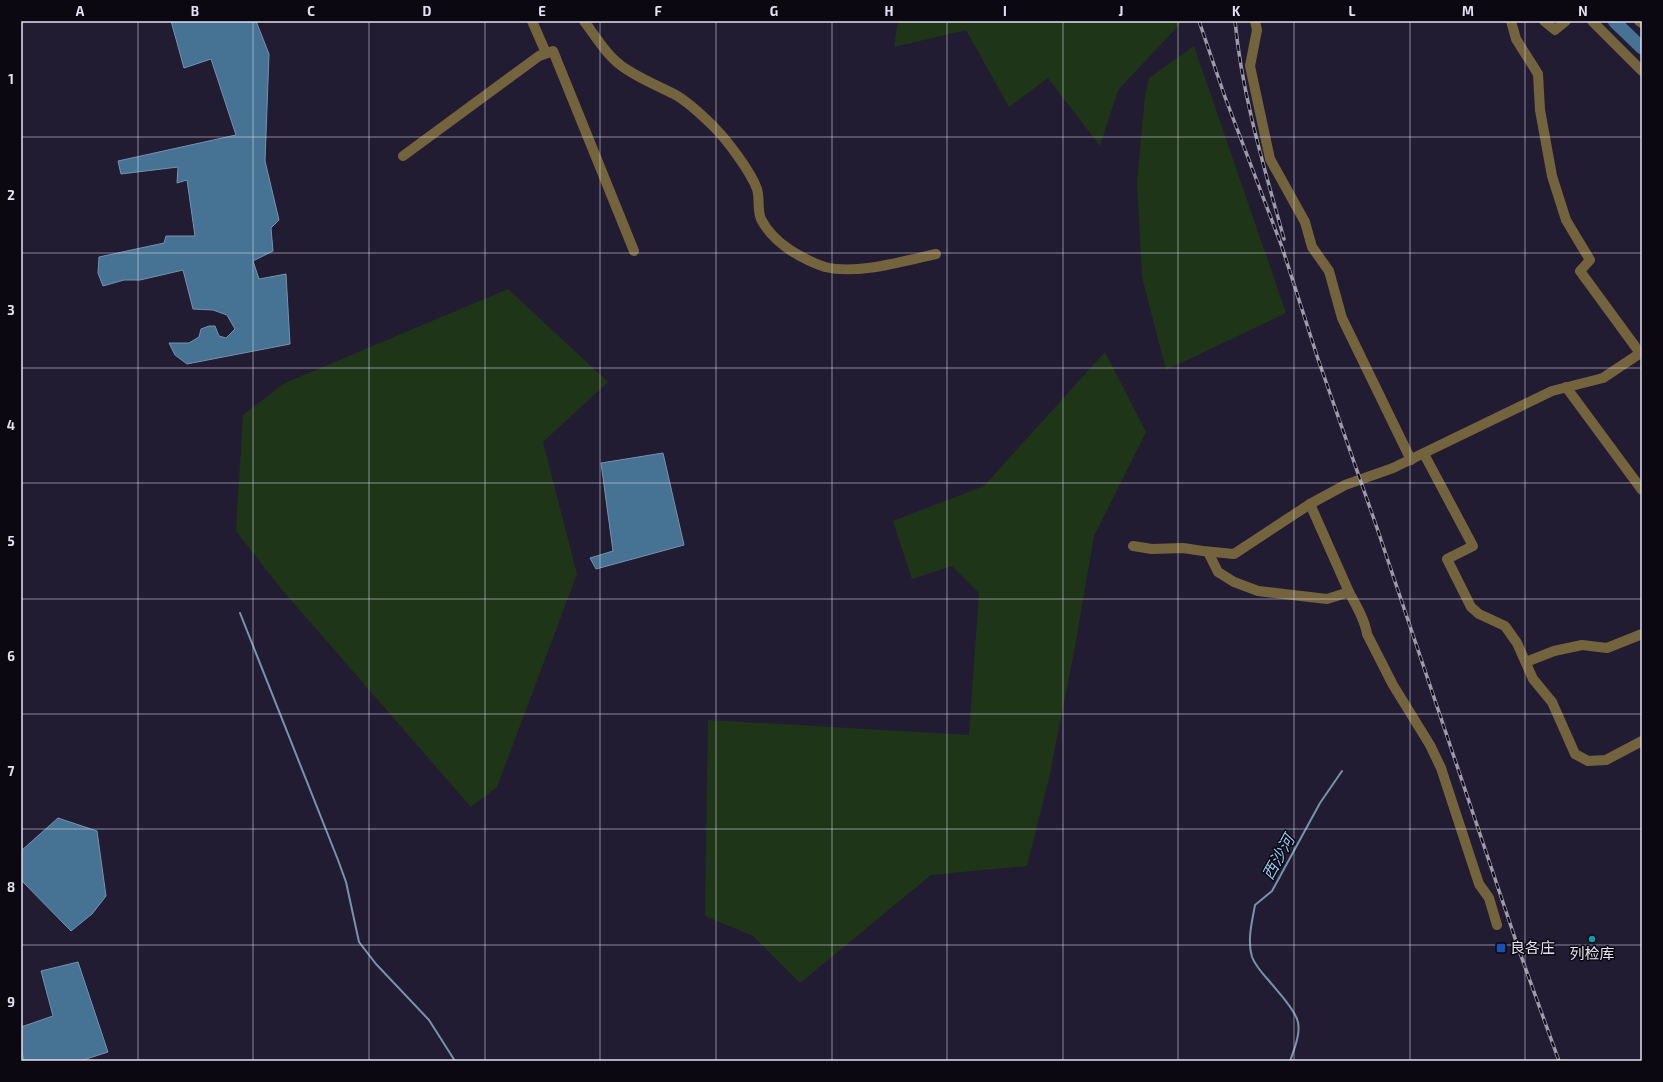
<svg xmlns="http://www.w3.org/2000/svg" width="1663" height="1082" font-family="'Exo 2','Noto Sans SC',sans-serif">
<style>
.green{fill:#1f3518}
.water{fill:#467293;stroke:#7593af}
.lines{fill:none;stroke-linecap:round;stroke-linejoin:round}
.stream{stroke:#7593af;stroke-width:2}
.river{stroke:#467293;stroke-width:13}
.minor{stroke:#74643d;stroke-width:10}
.rail-casing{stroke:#9e9aac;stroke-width:3.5}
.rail{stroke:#0b0812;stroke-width:2;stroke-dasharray:6;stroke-linecap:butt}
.grid{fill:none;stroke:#e4e1f0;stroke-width:1;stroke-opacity:0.55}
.culture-dot{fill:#0f9aa8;stroke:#0b0812;stroke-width:1.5}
.transit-dot{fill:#1a4fb4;stroke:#0b0812;stroke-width:1.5}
.labels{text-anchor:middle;stroke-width:3;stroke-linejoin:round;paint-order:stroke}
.poi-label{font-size:15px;fill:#e4e1f0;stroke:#0b0812;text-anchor:start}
.water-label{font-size:16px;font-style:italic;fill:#94caf4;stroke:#0b0812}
.neatline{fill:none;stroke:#e4e1f0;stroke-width:1.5}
.grid-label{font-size:13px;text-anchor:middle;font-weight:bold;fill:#e4e1f0}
</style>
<rect width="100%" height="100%" fill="#221c32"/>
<g class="green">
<path d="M 898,21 L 1183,21 L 1118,90 L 1100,146 L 1048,78 L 1009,107 L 966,30 L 894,47 Z"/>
<path d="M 1194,46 L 1286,313 L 1166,370 L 1142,277 L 1137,182 L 1145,96 L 1149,78 Z"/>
<path d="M 508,289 L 608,382 L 543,442 L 577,574 L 497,787 L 471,807 L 283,591 L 236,531 L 243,415 L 285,383 Z"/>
<path d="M 1105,352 L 1146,432 L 1094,536 L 1075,647 L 1049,778 L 1027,866 L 931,875 L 800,983 L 753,936 L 705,916 L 708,720 L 969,735 L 979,593 L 952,566 L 912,579 L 893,521 L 984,486 Z"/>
</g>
<g class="water">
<path d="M 171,21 L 256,21 L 269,54 L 265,161 L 279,220 L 271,228 L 273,251 L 253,261 L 259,279 L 286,274 L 290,344 L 187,364 L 175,355 L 169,343 L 189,343 L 199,337 L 201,329 L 209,326 L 215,326 L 219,336 L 226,338 L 235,329 L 227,315 L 213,310 L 193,309 L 183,270 L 140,280 L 124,280 L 103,286 L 98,273 L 99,257 L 164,243 L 166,236 L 195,236 L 187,180 L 177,183 L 178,167 L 121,174 L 118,161 L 236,135 L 211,59 L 184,68 Z"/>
<path d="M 663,453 L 684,545 L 596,569 L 590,558 L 613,551 L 601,463 Z"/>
<path d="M 58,818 L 97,831 L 106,896 L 92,914 L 71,931 L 21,880 L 21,851 Z"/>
<path d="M 78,962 L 108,1052 L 80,1061 L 24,1061 L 21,1048 L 21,1027 L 53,1016 L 41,971 Z"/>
</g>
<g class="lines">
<g class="stream">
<path d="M 240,613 L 338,860 L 346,882 L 359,942 L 376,964 L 429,1020 L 455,1061"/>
<path d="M 1290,1061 C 1294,1050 1302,1031 1297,1019 C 1292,1006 1279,993 1270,982 C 1263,974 1256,967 1252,957 C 1247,940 1252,922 1255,905 L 1272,891 L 1320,803 L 1342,771"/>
</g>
<path class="river" d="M 1614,21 L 1642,48"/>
<g class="minor">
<path d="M 532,21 L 546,53"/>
<path d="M 584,21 C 596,37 608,58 626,69 C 641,79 658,86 674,94 C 687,101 704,117 714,127 C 727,140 751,172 757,189 C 760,199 757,210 761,219 C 768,233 778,242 790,250 C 801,257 813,263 825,267 C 858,275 903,261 936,254"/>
<path d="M 1255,21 L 1257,30 L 1250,66 L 1270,159 L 1305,222 L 1312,247 L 1329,271 L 1342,318 L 1411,460"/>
<path d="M 1511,21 L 1516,39 L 1538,74 L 1540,110 L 1552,176 L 1566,220 L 1590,260 L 1580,271 L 1640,353"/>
<path d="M 1544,21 L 1555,30 L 1566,21"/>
<path d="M 1592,21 L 1642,71"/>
<path d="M 1639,21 L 1642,23"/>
<path d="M 403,156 L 539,56 L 553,51 L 634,251"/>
<path d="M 1566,387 L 1642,490"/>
<path d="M 1424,454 L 1473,546 L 1447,559 L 1471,607 L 1479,614 L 1505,626 L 1517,643 L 1533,679 L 1552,702 L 1575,754 L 1588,761 L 1606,760 L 1642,741"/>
<path d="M 1310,504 L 1349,592 C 1356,605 1365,620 1367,634 L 1393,685 L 1430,745 L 1441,768 L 1479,884 L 1489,898 L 1497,925"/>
<path d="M 1133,546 L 1152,549 L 1183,548 L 1203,551 L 1234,554 L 1310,504 L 1345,485 L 1393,468 L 1552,391 L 1603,378 L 1642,352"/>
<path d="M 1208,552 L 1218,572 L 1234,582 L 1258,591 L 1327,599 L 1349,592"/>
<path d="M 1526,662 L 1554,651 L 1582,645 L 1607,648 L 1642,634"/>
</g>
<g class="rail-casing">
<g id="rail">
<path d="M 1199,21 L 1225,97 L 1282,247 L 1318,359 L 1376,525 L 1520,953 L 1559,1061"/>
<path d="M 1235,21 C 1242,95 1264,167 1284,239"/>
</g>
</g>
<use href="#rail" class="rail"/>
</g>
<path class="grid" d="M 138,21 L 138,1061M 253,21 L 253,1061M 369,21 L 369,1061M 485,21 L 485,1061M 600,21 L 600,1061M 716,21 L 716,1061M 832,21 L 832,1061M 947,21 L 947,1061M 1063,21 L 1063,1061M 1178,21 L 1178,1061M 1294,21 L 1294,1061M 1410,21 L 1410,1061M 1525,21 L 1525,1061M 21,137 L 1642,137M 21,253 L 1642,253M 21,368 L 1642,368M 21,483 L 1642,483M 21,599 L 1642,599M 21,714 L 1642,714M 21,829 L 1642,829M 21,945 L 1642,945"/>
<circle class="culture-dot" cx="1592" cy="939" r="4"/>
<rect class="transit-dot" x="1496" y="943" width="10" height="10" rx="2"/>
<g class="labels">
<g class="poi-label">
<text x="1510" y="953">良各庄</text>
<text x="1592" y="959" text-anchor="middle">列检库</text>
</g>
<g class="water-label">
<text transform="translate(1278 857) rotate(-61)" y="6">西沙河</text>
</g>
</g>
<rect width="1663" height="1082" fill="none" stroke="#0b0812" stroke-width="44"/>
<rect x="22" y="22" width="1619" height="1038" class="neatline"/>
<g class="grid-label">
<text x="80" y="16">A</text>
<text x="195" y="16">B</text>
<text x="311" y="16">C</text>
<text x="427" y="16">D</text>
<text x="542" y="16">E</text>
<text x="658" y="16">F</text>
<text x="774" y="16">G</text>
<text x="889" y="16">H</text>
<text x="1005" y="16">I</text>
<text x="1121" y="16">J</text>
<text x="1236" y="16">K</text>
<text x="1352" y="16">L</text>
<text x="1468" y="16">M</text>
<text x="1583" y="16">N</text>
<text x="11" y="84">1</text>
<text x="11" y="200">2</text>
<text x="11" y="315">3</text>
<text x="11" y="430">4</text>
<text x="11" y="546">5</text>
<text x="11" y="661">6</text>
<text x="11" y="776">7</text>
<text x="11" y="892">8</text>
<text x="11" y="1007">9</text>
</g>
</svg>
